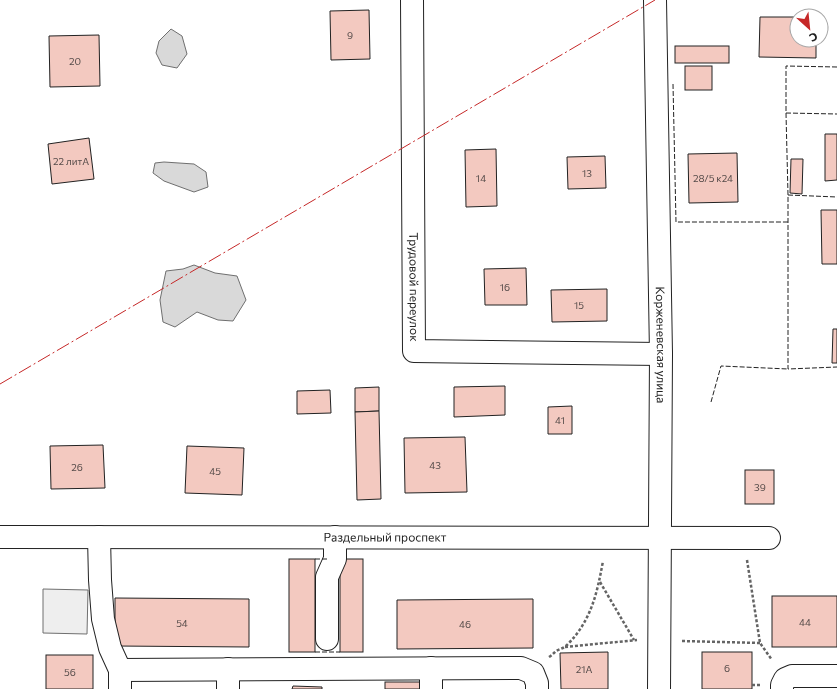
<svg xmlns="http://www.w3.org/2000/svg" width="837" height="689" font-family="Commissioner,sans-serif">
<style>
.green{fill:#eee;stroke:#6f6f6f}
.water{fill:#d9d9d9;stroke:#6f6f6f}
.building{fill:#f3c9c0;stroke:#222}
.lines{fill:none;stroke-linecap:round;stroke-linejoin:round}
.minor-casing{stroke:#222;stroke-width:24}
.path{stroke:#646464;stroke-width:2.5;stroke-dasharray:3 2;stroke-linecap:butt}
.minor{stroke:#fff;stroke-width:22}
.fence{stroke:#222;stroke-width:1;stroke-dasharray:5 2;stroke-linecap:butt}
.power{stroke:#c62828;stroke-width:1;stroke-dasharray:14 3 2 3;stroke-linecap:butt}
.labels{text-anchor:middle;stroke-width:3;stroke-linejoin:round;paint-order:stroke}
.number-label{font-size:10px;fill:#564c4a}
.street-label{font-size:12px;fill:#222;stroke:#fff}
</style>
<rect width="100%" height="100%" fill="#fff"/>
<path class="green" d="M 43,589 L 88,590 L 87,634 L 43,633 Z"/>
<g class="water">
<path d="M 171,29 L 182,36 L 187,54 L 177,68 L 162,65 L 156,53 L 159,41 Z"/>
<path d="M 164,162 L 194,164 L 206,172 L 208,187 L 194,192 L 164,181 L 153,173 L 155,163 Z"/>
<path d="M 194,265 L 215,273 L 237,276 L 246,300 L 233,321 L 218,320 L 197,312 L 175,327 L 163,322 L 160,300 L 166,271 L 183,269 Z"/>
</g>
<g class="building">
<path d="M 369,10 L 370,59 L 331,60 L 330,11 Z"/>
<path d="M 760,17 L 797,17 L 797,40 L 816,40 L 816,58 L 759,57 Z"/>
<path d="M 99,35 L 100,86 L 50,87 L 49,36 Z"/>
<rect x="675" y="46" width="54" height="17"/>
<rect x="685" y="66" width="27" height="24"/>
<path d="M 825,134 L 837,134 L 837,180 L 825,181 Z"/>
<path d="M 89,138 L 94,179 L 52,184 L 48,144 Z"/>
<path d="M 496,149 L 497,206 L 466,207 L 465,150 Z"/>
<path d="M 737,153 L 738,202 L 689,203 L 688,154 Z"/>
<path d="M 605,156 L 606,188 L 568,189 L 567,157 Z"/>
<path d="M 791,159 L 803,159 L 802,194 L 790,193 Z"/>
<path d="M 821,210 L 837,210 L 837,264 L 822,264 Z"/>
<path d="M 526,268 L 527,305 L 485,305 L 484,269 Z"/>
<path d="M 607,289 L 607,321 L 552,322 L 551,290 Z"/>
<path d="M 833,329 L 837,329 L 837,363 L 832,363 Z"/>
<path d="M 505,386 L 505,415 L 454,417 L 454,387 Z"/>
<path d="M 379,387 L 379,411 L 355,412 L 355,388 Z"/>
<path d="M 330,390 L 331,413 L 297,414 L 297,391 Z"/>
<path d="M 572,406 L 572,434 L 548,434 L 548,407 Z"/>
<path d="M 379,411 L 381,499 L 357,500 L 355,412 Z"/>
<path d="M 465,437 L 467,492 L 405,493 L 404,438 Z"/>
<path d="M 103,445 L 105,488 L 51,489 L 50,446 Z"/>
<path d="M 187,446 L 244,448 L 242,495 L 185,493 Z"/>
<rect x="745" y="470" width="29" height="34"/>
<rect x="289" y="559" width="26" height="93"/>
<rect x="340" y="559" width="23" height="93"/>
<rect x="772" y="596" width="65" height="51"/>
<path d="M 115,598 L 249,599 L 249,647 L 115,646 Z"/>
<path d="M 533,599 L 533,648 L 397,649 L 397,600 Z"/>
<path d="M 608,652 L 608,689 L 561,689 L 560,653 Z"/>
<rect x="702" y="652" width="50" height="37"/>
<rect x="46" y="655" width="47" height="34"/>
<rect x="385" y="682" width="39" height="7"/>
<path d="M 293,686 L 322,687 L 322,689 L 292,689 Z"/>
</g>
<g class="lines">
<g class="minor-casing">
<g id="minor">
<path id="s1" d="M 412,0 L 414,351 L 661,354"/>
<path id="s2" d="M 655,0 L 661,354 L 659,689"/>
<path id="s3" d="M 0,537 L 769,538"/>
<path d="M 99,537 L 100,580 L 103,619 L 110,648 L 120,670 L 120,689"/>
<path d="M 327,639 L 327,577 L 335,559 L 335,537"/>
<path d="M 431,668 L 431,689"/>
<path d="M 228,669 L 228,689"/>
<path d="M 120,670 L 521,668 L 533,673 L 537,683 L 537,689"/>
<path d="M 782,689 L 782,685 L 785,679 L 792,676 L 837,676"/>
</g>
</g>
<g class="path">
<path d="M 747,560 L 760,643 L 772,660"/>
<path d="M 600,582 L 634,640"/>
<path d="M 682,641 L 760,643"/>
<path d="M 565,647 L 637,640"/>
<path d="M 549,657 C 552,655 554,653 556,651 C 560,649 564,648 567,645 C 591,621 597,594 603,561"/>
<path d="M 752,685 L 760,685"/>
</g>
<use href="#minor" class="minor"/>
<g class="fence">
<path d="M 837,67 L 786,66 L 786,113 L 837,114"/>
<path d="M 673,84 L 676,222 L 789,222"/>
<path d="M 786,113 L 788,195 L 788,369 L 837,367"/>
<path d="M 788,195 L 837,197"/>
<path d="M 711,402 L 721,366 L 788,369"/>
<path d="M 315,559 L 327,559"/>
<path d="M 315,652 L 340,652"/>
</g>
<path class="power" d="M 0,384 L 655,0"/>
</g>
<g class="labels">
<g class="number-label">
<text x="350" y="39">9</text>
<text x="75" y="65">20</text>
<text x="71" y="165">22 литА</text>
<text x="587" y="177">13</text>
<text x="481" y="182">14</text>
<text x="713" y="182">28/5 к24</text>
<text x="505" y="291">16</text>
<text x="579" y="309">15</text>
<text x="560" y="424">41</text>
<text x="435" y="469">43</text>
<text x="77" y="471">26</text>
<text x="215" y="475">45</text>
<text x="760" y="491">39</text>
<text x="805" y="626">44</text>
<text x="182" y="627">54</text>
<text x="465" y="628">46</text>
<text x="727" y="672">6</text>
<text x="584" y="673">21А</text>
<text x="70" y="676">56</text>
</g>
<g class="street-label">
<text dy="4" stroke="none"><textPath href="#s1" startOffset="287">Трудовой переулок</textPath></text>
<text dy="4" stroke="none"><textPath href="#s2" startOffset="345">Корженевская улица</textPath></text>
<text dy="4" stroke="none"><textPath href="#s3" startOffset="385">Раздельный проспект</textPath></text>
</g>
</g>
<g transform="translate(809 28) rotate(153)"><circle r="19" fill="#ffffff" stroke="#a7a7a7"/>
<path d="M0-3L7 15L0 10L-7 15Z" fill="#c62828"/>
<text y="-6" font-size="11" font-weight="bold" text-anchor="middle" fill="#222222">С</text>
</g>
</svg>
